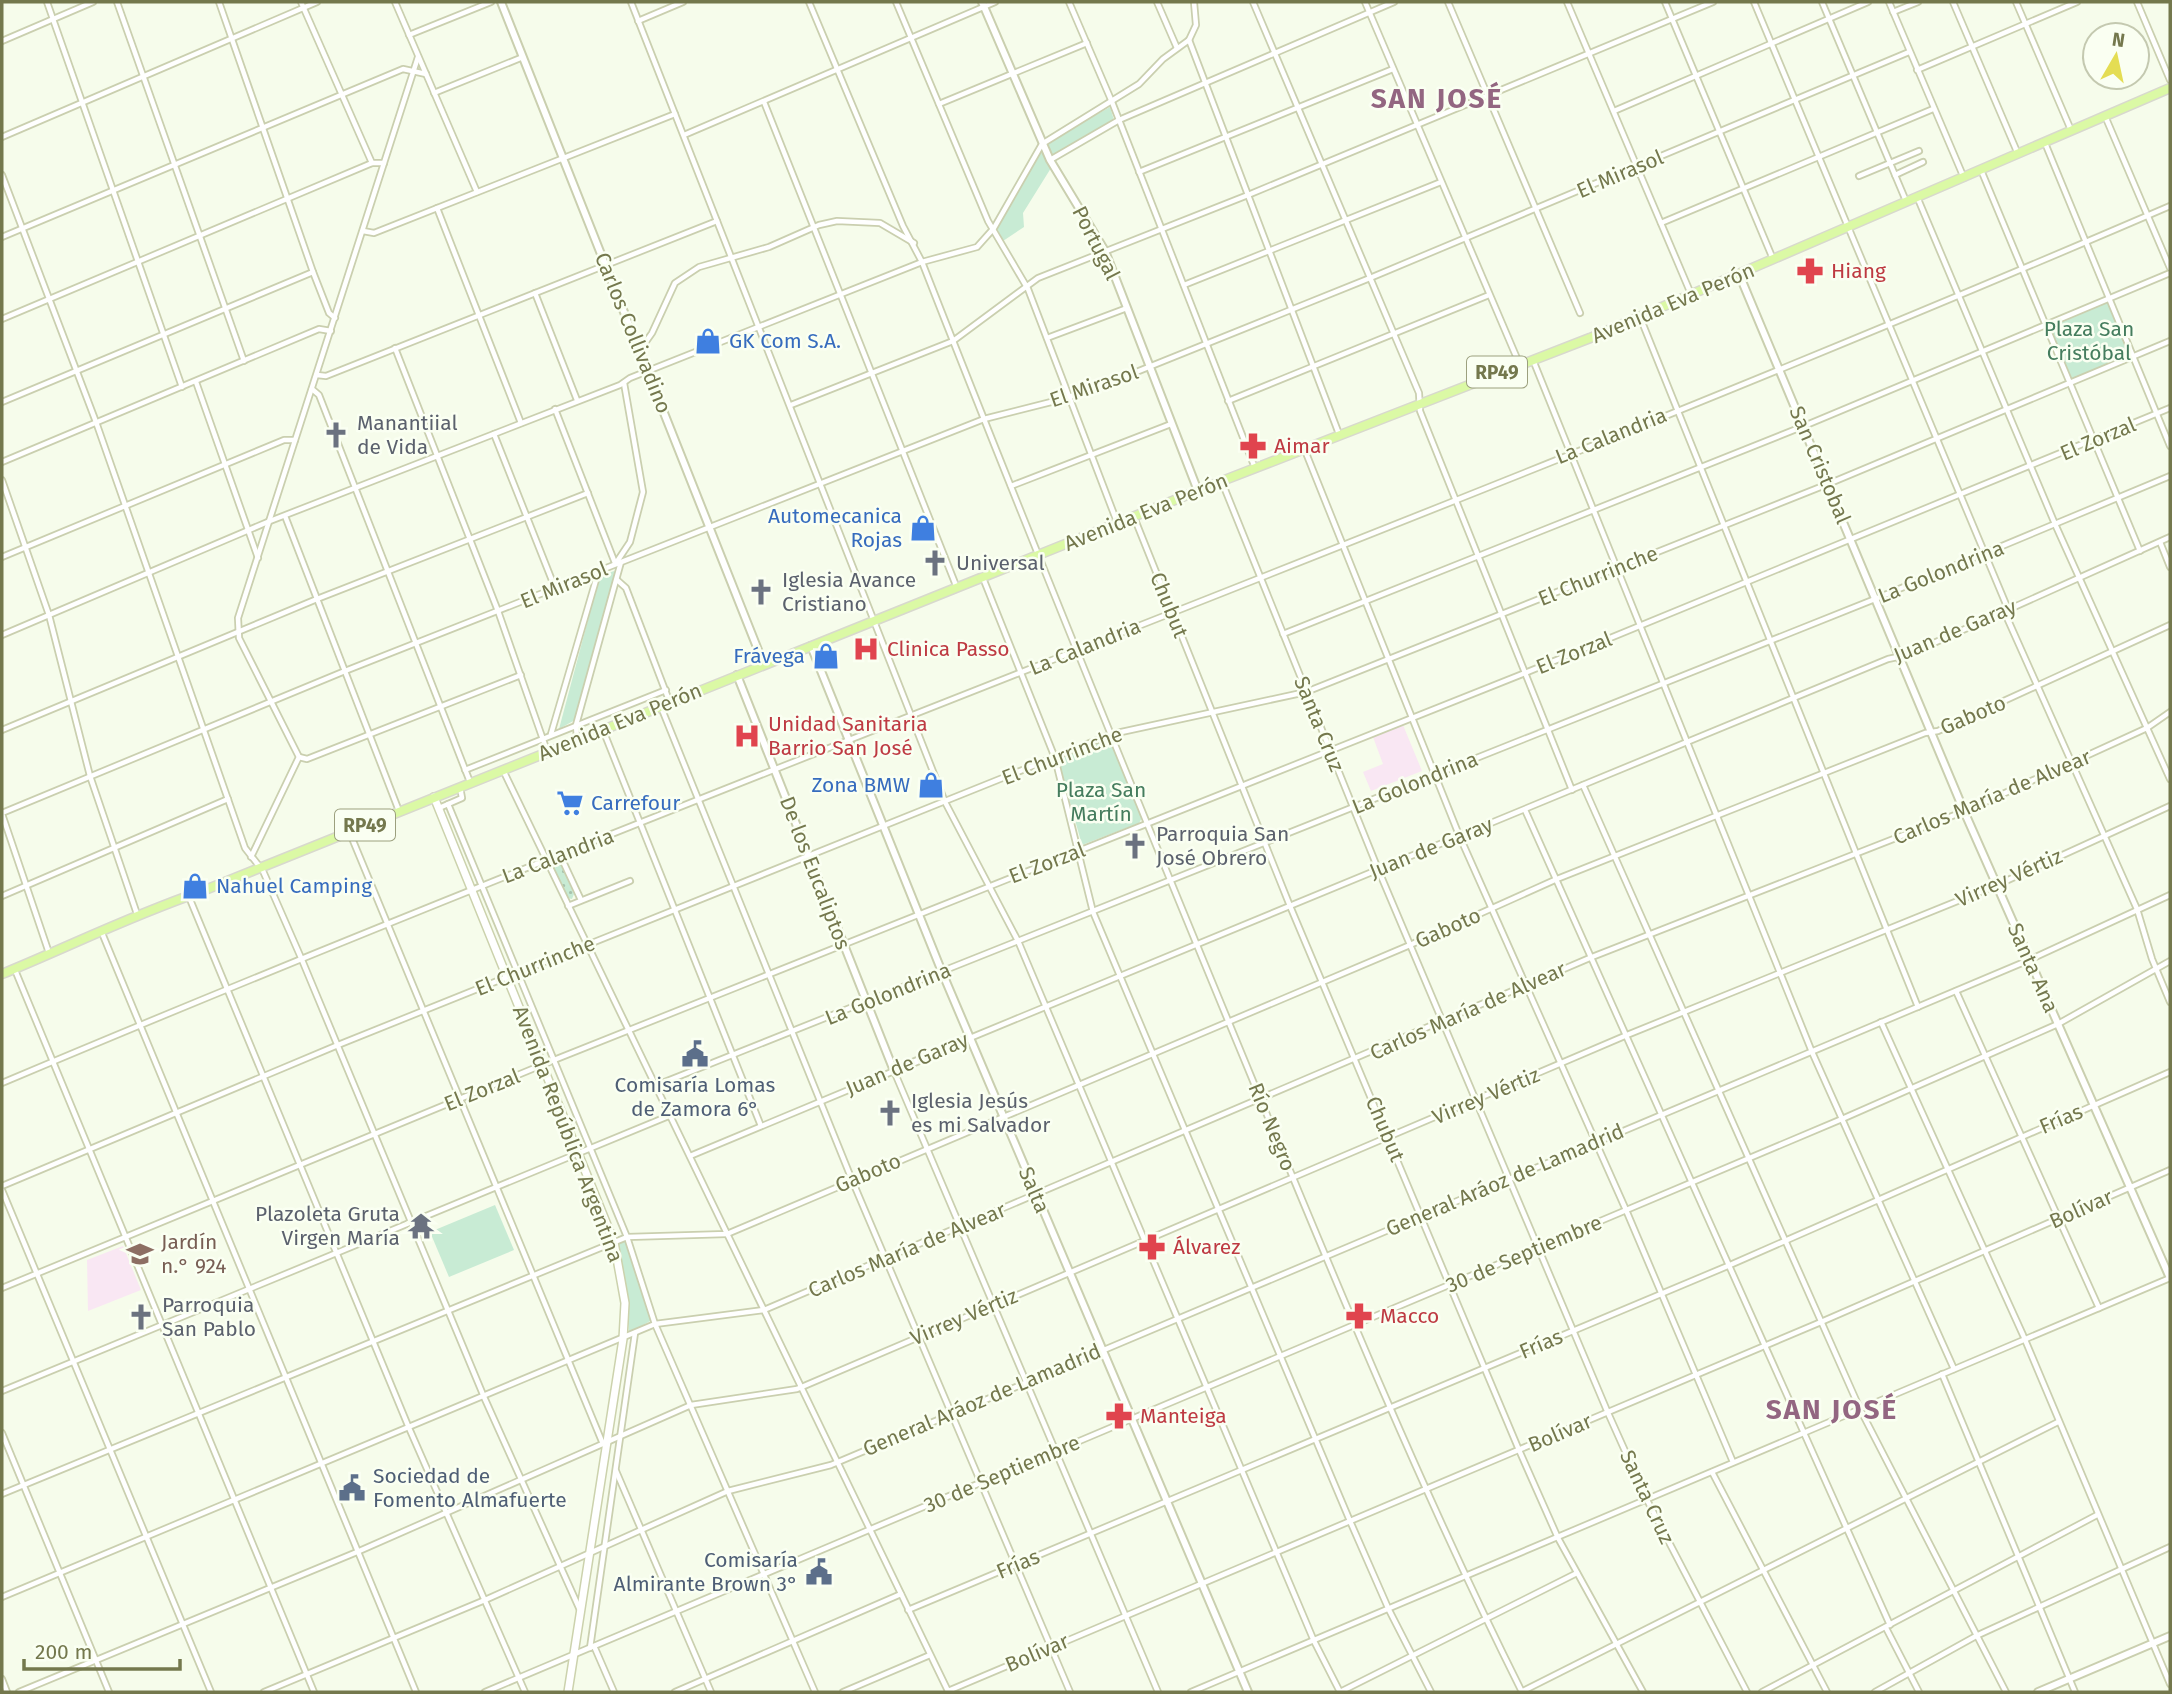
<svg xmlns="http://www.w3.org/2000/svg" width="2172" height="1694" font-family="'Fira Sans',sans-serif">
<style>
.education{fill:#f9e7f3}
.grass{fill:url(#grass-dots)}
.green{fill:#c8ebd4}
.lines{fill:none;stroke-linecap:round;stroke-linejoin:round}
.minor-casing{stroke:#cacfaf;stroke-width:8}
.tertiary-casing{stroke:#cacfaf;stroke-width:10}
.secondary-casing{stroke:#ccd2ad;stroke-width:10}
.primary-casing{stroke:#d8d9cd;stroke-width:11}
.minor{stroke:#fff;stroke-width:4.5}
.tertiary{stroke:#fff;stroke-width:6}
.secondary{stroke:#fff;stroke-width:7}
.primary{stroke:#dbf9a5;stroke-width:8}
.labels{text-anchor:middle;stroke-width:5;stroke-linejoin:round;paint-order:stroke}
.shield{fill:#fafff2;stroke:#9ca07e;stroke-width:2}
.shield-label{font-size:19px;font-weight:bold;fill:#74784d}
.street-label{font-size:21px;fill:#74784d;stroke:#fafff2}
.health-label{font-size:21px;fill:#be3a42;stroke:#fafff2;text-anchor:start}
.park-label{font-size:21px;fill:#457d5e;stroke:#fafff2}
.shop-label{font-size:21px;fill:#366cbe;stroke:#fafff2;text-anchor:start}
.worship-label{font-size:21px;fill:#5b616d;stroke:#fafff2;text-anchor:start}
.service-label{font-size:21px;fill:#4e5e75;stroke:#fafff2}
.education-label{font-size:21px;fill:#785e54;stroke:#fafff2;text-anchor:start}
.district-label{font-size:28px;font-weight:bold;letter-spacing:2px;fill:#936681;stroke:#fafff2}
</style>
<defs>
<pattern id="grass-dots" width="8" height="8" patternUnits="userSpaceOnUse" patternTransform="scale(1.75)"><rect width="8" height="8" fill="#c8ebd4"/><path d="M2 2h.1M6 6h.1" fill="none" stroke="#a7c3ae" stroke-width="1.8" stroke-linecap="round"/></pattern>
</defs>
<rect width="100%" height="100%" fill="#f6fceb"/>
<g class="education">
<path d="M 1403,725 L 1422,771 L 1371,791 L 1363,772 L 1383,764 L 1373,737 Z"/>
<path d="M 123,1246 L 141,1290 L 88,1311 L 87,1260 Z"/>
</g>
<path class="grass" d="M 555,860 L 560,862 L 574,894 L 572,899 L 567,898 L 552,866 Z"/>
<g class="green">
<path d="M 1110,107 L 1114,120 L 1052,156 L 1048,142 Z"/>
<path d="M 1041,150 L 1051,168 L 1023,213 L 1024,227 L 1003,241 L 997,228 Z"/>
<path d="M 2108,299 L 2133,356 L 2069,383 L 2045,326 Z"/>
<path d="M 614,571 L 616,574 L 575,720 L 559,729 L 597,586 L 603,575 Z"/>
<path d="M 1105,741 L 1111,743 L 1142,818 L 1139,823 L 1082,845 L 1059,763 L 1062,758 Z"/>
<path d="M 495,1205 L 514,1250 L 449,1277 L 430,1232 Z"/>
<path d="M 626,1240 L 652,1320 L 629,1333 L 625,1284 L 617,1243 Z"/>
</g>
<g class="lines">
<g class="minor-casing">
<g id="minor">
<path d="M 47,2 L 182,387"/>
<path d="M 117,2 L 244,361"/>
<path d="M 219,2 L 313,272 L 329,313 L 335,318"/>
<path d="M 301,2 L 372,163"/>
<path d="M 395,2 L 477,192"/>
<path d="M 631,2 L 945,802 L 1018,941 L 1314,1641 L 1340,1692"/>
<path d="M 809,2 L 903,226 L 922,262 C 1027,530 1136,798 1246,1064 C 1333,1275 1420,1488 1522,1692"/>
<path d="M 896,2 L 988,221 L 1028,289 L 1117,522"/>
<path d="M 1069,2 L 1112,102 L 1255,468"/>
<path d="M 1157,2 L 1177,48"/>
<path d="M 1253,2 L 1419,393 L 1420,411 L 1572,790"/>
<path d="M 1365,2 L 1519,363"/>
<path d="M 1448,2 L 1580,313"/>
<path d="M 1567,2 L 1691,294"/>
<path d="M 1665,2 L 1773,259"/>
<path d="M 1754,2 L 2008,609"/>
<path d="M 1822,2 L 1906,201"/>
<path d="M 1889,2 L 1964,178"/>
<path d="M 1953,2 L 2018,154"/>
<path d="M 2016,2 L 2071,130"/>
<path d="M 2137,2 L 2170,80"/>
<path d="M 1893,12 L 1918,2"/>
<path d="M 638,21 L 683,2"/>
<path d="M 409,35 L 491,2"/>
<path d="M 1189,40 L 1339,434"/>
<path d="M 2,41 L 93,2"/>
<path d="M 1917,70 L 2077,2"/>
<path d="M 434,93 L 523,57"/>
<path d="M 764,102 L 957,588"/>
<path d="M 939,104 L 1087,43"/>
<path d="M 1614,111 L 1868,2"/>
<path d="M 2105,116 L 2170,268"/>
<path d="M 684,135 L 995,2"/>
<path d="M 2,137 L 317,2"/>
<path d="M 2045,143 L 2170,446"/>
<path d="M 1050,160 L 1119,120 L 1394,2"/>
<path d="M 1981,170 L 2140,551"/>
<path d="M 1139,172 L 1393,69"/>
<path d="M 2,175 L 96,422 L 245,848 L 263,871 L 302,960 L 484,1397 L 580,1610"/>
<path d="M 1895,175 L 1923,162"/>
<path d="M 1859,176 L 1919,151"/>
<path d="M 1918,199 L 2055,524 L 2170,779"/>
<path d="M 437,208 L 521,423"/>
<path d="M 1661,223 L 1933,109"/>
<path d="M 363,231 L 374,233 L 675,114"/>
<path d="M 2,237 L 403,69 L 426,74"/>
<path d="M 1184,285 L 1441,182"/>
<path d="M 535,293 L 577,400"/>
<path d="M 1640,317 L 1918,1007"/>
<path d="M 2,319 L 372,163 L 384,163"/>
<path d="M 1047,338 L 1127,308"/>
<path d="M 395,348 L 498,611 L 547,751"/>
<path d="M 640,350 L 652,333 L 675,283 L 699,267 L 769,247 L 819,225 L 837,221 L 880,223 L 914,243"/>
<path d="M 1533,360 L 1812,1052 L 1954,1369"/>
<path d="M 317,375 L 326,376 L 717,221"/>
<path d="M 196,382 L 258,558"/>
<path d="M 312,389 L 319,395 L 470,782"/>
<path d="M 1228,401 L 1489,295"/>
<path d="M 2,402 L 313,272"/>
<path d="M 791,405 L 953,341 L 1038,278 L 1248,195 L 1713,2"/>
<path d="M 555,409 L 615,563"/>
<path d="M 494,434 L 555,588"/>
<path d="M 1304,448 L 1459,835 L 1626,1210 L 1733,1462"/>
<path d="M 2,462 L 319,329 L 331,331"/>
<path d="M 2,480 L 49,615 L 90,776 L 137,914"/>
<path d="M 1222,482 L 1378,869 L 1608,1413 L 1647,1500 L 1747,1692"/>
<path d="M 1011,486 L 1171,424"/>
<path d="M 285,516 L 399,811"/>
<path d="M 1134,517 L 1290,906 L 1519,1450 L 1558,1538 L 1643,1692"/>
<path d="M 2160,542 L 2170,567"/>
<path d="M 2,557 L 284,440 L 295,440"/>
<path d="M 616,563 L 630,542 L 643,492 L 624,383"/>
<path d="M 983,578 L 1055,758 L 1093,912 L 1350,1521 L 1389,1610 L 1431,1692"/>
<path d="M 617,580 L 626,588 L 670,703"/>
<path d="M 2004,611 L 2137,909 L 2152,959 L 2170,1002"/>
<path d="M 1283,634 L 1804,426 L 2170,273"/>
<path d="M 2,635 L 270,521 L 620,385 L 630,378 L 922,262 L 977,247 L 994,228 L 1042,144 L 1139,84 L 1163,59 L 1189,40 L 1196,25 L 1194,2"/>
<path d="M 661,707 L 852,1180 L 1070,1692"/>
<path d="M 2,730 L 317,599 L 588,493"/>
<path d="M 603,730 L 761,1126"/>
<path d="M 551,734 L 598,573"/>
<path d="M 577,739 L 576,725 L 621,562"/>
<path d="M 299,757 L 307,759 L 521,675"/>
<path d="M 465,770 L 666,690"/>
<path d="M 503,770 L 948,1691"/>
<path d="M 1583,785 L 1860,1409 L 2006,1692"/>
<path d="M 448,804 L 627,1237 L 655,1324 L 815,1692"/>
<path d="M 439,808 L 462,798 L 460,787"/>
<path d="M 1525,810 L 1890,1625"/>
<path d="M 2,813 L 345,671 L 984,419 L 1063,399 L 1104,385 L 1370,278 L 1909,52"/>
<path d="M 2,814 L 49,953"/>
<path d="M 349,831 L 603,1444"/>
<path d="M 560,855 L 581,900"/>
<path d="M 251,857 L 299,757 L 239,638 L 238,618 L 418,57"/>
<path d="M 2,896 L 228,799"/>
<path d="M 189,897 L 409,1428 L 525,1692"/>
<path d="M 568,906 L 630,881"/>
<path d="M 102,933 L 416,1692"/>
<path d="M 15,970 L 314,1692"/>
<path d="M 1956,991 L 2099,1308"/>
<path d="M 1881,1022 L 2023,1335 L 2170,1684"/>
<path d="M 970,1038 L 1888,659 L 1907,655 L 2170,537"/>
<path d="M 2,1083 C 720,780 1454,514 2170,206"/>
<path d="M 657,1085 L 1875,599 L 2170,476"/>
<path d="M 690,1156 L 894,1071 L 1158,1692"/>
<path d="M 2,1186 L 338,1045 L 1112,734 L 1306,692 L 1828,484 L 2170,341"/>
<path d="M 2,1190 L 211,1692"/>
<path d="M 2,1288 L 554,1060 L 1525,673 L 2170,408"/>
<path d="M 1942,1374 L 2075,1692"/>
<path d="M 2,1391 L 671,1115"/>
<path d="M 2,1433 L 109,1692"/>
<path d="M 616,1471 L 711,1692"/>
<path d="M 1712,1472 L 1827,1692"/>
<path d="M 2,1494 L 627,1237 L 727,1234 L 1410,945 L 1557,879 L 1925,733 L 1938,731 L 2170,625"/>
<path d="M 2,1597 L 655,1324 L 764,1310 L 1592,957 L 1970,809 L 2147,728 L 2170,712"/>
<path d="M 908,1610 L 1730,1265 L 2170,1072"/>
<path d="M 1886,1628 L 1919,1692"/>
<path d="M 594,1646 L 614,1692"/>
<path d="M 590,1648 L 635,1333"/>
<path d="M 2,1679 L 7,1692"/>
<path d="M 948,1691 L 1821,1322 L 2170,1170"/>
<path d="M 19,1692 L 357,1552 L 691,1405 L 797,1389 L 1627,1035 L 1997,885 L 2170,806"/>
<path d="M 264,1692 L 485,1600 L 728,1491 L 831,1465 L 2029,960 L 2170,895"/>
<path d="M 485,1692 L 1842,1119 L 2058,1024 L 2170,961"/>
<path d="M 675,1692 L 901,1594"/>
<path d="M 843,1692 L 930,1655"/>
<path d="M 1191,1692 L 2170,1278"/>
<path d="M 1340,1692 L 1577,1573"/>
<path d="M 1521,1692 L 2058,1422"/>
<path d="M 1762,1692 L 2097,1515"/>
<path d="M 1875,1692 L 1976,1636 L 2170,1547"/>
</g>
</g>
<g class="tertiary-casing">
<g id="tertiary">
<path d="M 501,2 L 764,665"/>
<path d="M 982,2 L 1050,160 L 1105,251 L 1198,491"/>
<path d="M 1739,274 L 1964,811 L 2170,1278"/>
<path d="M 811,646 L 942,972 L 1248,1692"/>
<path d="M 737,675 L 894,1071 L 970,1038"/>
<path d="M 2038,1692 L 2170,1636"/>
</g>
</g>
<g class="secondary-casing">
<path id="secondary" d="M 434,797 L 614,1242 L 625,1303 L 623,1339 L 568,1692"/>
</g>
<g class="primary-casing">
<path id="primary" d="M 2,974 C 68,947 132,915 200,892 L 1222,481 L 1590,338 L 2170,88"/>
</g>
<use href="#minor" class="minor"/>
<use href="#tertiary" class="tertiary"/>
<use href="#secondary" class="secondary"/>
<use href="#primary" class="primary"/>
</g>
<defs>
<g id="pharmacy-bare" transform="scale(2.1)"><path d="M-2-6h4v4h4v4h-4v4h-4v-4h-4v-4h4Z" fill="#e0444e" stroke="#fafff2" stroke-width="2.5" paint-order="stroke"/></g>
<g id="shop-bare" transform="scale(2.1)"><path d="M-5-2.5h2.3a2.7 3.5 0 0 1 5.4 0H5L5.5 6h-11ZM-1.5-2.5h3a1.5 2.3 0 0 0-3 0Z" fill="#3f7fe0" stroke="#fafff2" stroke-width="2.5" paint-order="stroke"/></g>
<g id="church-bare" transform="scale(2.1)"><path d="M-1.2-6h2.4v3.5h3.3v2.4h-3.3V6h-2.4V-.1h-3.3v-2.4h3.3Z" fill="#6b7280" stroke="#fafff2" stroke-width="2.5" paint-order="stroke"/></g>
<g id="hospital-bare" transform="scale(2.1)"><path d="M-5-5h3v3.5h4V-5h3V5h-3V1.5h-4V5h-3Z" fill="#e0444e" stroke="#fafff2" stroke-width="2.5" paint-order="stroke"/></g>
<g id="supermarket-bare" transform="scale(2.1)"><path d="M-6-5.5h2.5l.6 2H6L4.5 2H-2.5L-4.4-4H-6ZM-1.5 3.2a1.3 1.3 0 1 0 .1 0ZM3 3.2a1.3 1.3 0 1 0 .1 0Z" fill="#3f7fe0" stroke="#fafff2" stroke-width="2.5" paint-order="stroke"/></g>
<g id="civic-bare" transform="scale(2.1)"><path d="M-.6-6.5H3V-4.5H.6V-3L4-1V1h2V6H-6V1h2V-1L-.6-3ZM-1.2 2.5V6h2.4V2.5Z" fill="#5c6f8a" stroke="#fafff2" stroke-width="2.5" paint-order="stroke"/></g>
<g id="temple-bare" transform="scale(2.1)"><path d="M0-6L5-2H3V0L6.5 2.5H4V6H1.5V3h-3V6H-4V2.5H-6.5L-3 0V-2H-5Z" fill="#6b7280" stroke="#fafff2" stroke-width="2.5" paint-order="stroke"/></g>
<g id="school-bare" transform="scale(2.1)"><path d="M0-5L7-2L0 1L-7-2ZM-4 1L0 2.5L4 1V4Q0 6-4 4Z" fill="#8d6e63" stroke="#fafff2" stroke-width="2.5" paint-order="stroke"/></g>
</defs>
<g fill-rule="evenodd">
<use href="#pharmacy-bare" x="1810" y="271"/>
<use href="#shop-bare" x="708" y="341"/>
<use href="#church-bare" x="336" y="435"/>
<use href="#pharmacy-bare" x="1253" y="446"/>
<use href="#shop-bare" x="923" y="528"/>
<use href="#church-bare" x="935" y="563"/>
<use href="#church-bare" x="761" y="592"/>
<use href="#hospital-bare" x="866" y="649"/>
<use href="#shop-bare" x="826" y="656"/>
<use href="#hospital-bare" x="747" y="736"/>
<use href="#shop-bare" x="931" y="785"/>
<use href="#supermarket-bare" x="570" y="803"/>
<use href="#church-bare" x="1135" y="846"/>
<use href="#shop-bare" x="195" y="886"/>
<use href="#civic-bare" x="695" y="1054"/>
<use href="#church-bare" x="890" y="1113"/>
<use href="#temple-bare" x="421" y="1226"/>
<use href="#pharmacy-bare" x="1152" y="1247"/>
<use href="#school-bare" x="140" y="1254"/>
<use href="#pharmacy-bare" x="1359" y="1316"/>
<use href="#church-bare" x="141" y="1317"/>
<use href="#pharmacy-bare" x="1119" y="1416"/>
<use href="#civic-bare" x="352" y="1488"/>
<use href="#civic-bare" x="819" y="1572"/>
</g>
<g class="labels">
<g class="shield">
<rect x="1467" y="356.5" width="60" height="31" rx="5"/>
<rect x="335" y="809.5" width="60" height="31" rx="5"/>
</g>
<g class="shield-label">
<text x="1497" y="379">RP49</text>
<text x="365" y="832">RP49</text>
</g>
<g class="street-label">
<text transform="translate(1620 174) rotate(-23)" y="7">El Mirasol</text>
<text transform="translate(1096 243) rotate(63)" y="7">Portugal</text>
<text transform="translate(1673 303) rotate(-23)" y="7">Avenida Eva Perón</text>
<text transform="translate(633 333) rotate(68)" y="7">Carlos Collivadino</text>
<text transform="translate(1094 386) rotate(-19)" y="7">El Mirasol</text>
<text transform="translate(1611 436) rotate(-22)" y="7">La Calandria</text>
<text transform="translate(2098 439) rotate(-23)" y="7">El Zorzal</text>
<text transform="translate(1820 465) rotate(67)" y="7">San Cristobal</text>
<text transform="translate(1146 512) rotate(-22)" y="7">Avenida Eva Perón</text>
<text transform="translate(1941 572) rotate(-22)" y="7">La Golondrina</text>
<text transform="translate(1598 576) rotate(-22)" y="7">El Churrinche</text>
<text transform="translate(564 585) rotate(-22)" y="7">El Mirasol</text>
<text transform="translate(1169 605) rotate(68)" y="7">Chubut</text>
<text transform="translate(1955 631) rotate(-23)" y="7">Juan de Garay</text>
<text transform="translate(1085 647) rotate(-22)" y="7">La Calandria</text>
<text transform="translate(1574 653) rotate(-22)" y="7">El Zorzal</text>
<text transform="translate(1973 715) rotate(-23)" y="7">Gaboto</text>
<text transform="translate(620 722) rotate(-22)" y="7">Avenida Eva Perón</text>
<text transform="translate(1319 724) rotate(68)" y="7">Santa Cruz</text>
<text transform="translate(1062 756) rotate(-21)" y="7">El Churrinche</text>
<text transform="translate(1415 783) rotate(-22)" y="7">La Golondrina</text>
<text transform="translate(1992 797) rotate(-23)" y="7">Carlos María de Alvear</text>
<text transform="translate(1431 848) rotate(-22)" y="7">Juan de Garay</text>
<text transform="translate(558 856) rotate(-21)" y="7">La Calandria</text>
<text transform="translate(1047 863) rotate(-21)" y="7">El Zorzal</text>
<text transform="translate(815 873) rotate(69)" y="7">De los Eucaliptos</text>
<text transform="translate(2009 878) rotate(-24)" y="7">Virrey Vértiz</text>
<text transform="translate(1448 928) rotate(-24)" y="7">Gaboto</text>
<text transform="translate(535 966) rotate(-22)" y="7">El Churrinche</text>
<text transform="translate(2033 968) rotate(66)" y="7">Santa Ana</text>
<text transform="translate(888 994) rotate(-22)" y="7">La Golondrina</text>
<text transform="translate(1468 1011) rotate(-24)" y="7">Carlos María de Alvear</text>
<text transform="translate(907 1064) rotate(-23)" y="7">Juan de Garay</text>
<text transform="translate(482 1090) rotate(-22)" y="7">El Zorzal</text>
<text transform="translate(1486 1096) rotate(-23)" y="7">Virrey Vértiz</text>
<text transform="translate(2061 1119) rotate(-23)" y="7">Frías</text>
<text transform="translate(1272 1127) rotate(68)" y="7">Río Negro</text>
<text transform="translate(1385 1129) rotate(67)" y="7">Chubut</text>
<text transform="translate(568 1134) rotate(69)" y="7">Avenida República Argentina</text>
<text transform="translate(868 1173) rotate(-23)" y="7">Gaboto</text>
<text transform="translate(1505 1180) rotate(-23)" y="7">General Aráoz de Lamadrid</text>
<text transform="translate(1034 1190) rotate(67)" y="7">Salta</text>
<text transform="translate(2081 1209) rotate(-24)" y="7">Bolívar</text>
<text transform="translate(907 1250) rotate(-23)" y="7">Carlos María de Alvear</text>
<text transform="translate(1524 1254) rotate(-23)" y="7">30 de Septiembre</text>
<text transform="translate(964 1317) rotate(-23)" y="7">Virrey Vértiz</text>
<text transform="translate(1541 1344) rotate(-23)" y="7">Frías</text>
<text transform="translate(982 1400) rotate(-23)" y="7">General Aráoz de Lamadrid</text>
<text transform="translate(1560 1433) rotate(-23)" y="7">Bolívar</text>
<text transform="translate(1002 1474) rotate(-23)" y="7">30 de Septiembre</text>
<text transform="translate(1647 1497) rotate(65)" y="7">Santa Cruz</text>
<text transform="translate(1018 1564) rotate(-23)" y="7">Frías</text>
<text transform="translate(1037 1653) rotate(-23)" y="7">Bolívar</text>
</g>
<g class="health-label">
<text x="1831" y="278">Hiang</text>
<text x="1274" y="453">Aimar</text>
<text x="887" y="656">Clinica Passo</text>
<text x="768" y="731">Unidad Sanitaria<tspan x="768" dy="24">Barrio San José</tspan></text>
<text x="1173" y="1254">Álvarez</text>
<text x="1380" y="1323">Macco</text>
<text x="1140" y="1423">Manteiga</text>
</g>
<g class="park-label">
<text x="2089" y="336">Plaza San<tspan x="2089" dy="24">Cristóbal</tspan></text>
<text x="1101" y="797">Plaza San<tspan x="1101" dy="24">Martín</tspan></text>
</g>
<g class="shop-label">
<text x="729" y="348">GK Com S.A.</text>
<text x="902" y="523" text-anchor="end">Automecanica<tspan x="902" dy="24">Rojas</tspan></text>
<text x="805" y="663" text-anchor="end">Frávega</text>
<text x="910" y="792" text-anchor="end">Zona BMW</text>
<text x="591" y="810">Carrefour</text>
<text x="216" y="893">Nahuel Camping</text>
</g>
<g class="worship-label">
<text x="357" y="430">Manantiial<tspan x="357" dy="24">de Vida</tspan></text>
<text x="956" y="570">Universal</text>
<text x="782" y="587">Iglesia Avance<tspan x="782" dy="24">Cristiano</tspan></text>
<text x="1156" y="841">Parroquia San<tspan x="1156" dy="24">José Obrero</tspan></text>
<text x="911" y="1108">Iglesia Jesús<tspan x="911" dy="24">es mi Salvador</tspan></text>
<text x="400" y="1221" text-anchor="end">Plazoleta Gruta<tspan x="400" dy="24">Virgen María</tspan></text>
<text x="162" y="1312">Parroquia<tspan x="162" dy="24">San Pablo</tspan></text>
</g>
<g class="service-label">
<text x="695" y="1092">Comisaría Lomas<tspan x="695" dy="24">de Zamora 6°</tspan></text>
<text x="373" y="1483" text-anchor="start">Sociedad de<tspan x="373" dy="24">Fomento Almafuerte</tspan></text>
<text x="798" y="1567" text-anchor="end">Comisaría<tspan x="798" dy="24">Almirante Brown 3°</tspan></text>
</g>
<g class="education-label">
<text x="161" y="1249">Jardín<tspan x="161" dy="24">n.° 924</tspan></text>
</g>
<g class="district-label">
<text x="1437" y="108">SAN JOSÉ</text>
<text x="1832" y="1419">SAN JOSÉ</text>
</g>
</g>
<rect width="2172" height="1694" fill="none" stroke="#74784d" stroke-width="7"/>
<g transform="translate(2116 56) rotate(9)"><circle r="33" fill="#fafff2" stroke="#c4c9b0" stroke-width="2"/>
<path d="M0-5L12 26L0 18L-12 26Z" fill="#e4dd53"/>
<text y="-10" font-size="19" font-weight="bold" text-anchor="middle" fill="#74784d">N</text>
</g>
<path d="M24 1659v10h156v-10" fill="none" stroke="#74784d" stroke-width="3.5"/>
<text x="35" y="1659" font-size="21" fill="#74784d" stroke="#fafff2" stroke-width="5" paint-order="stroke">200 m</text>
</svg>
